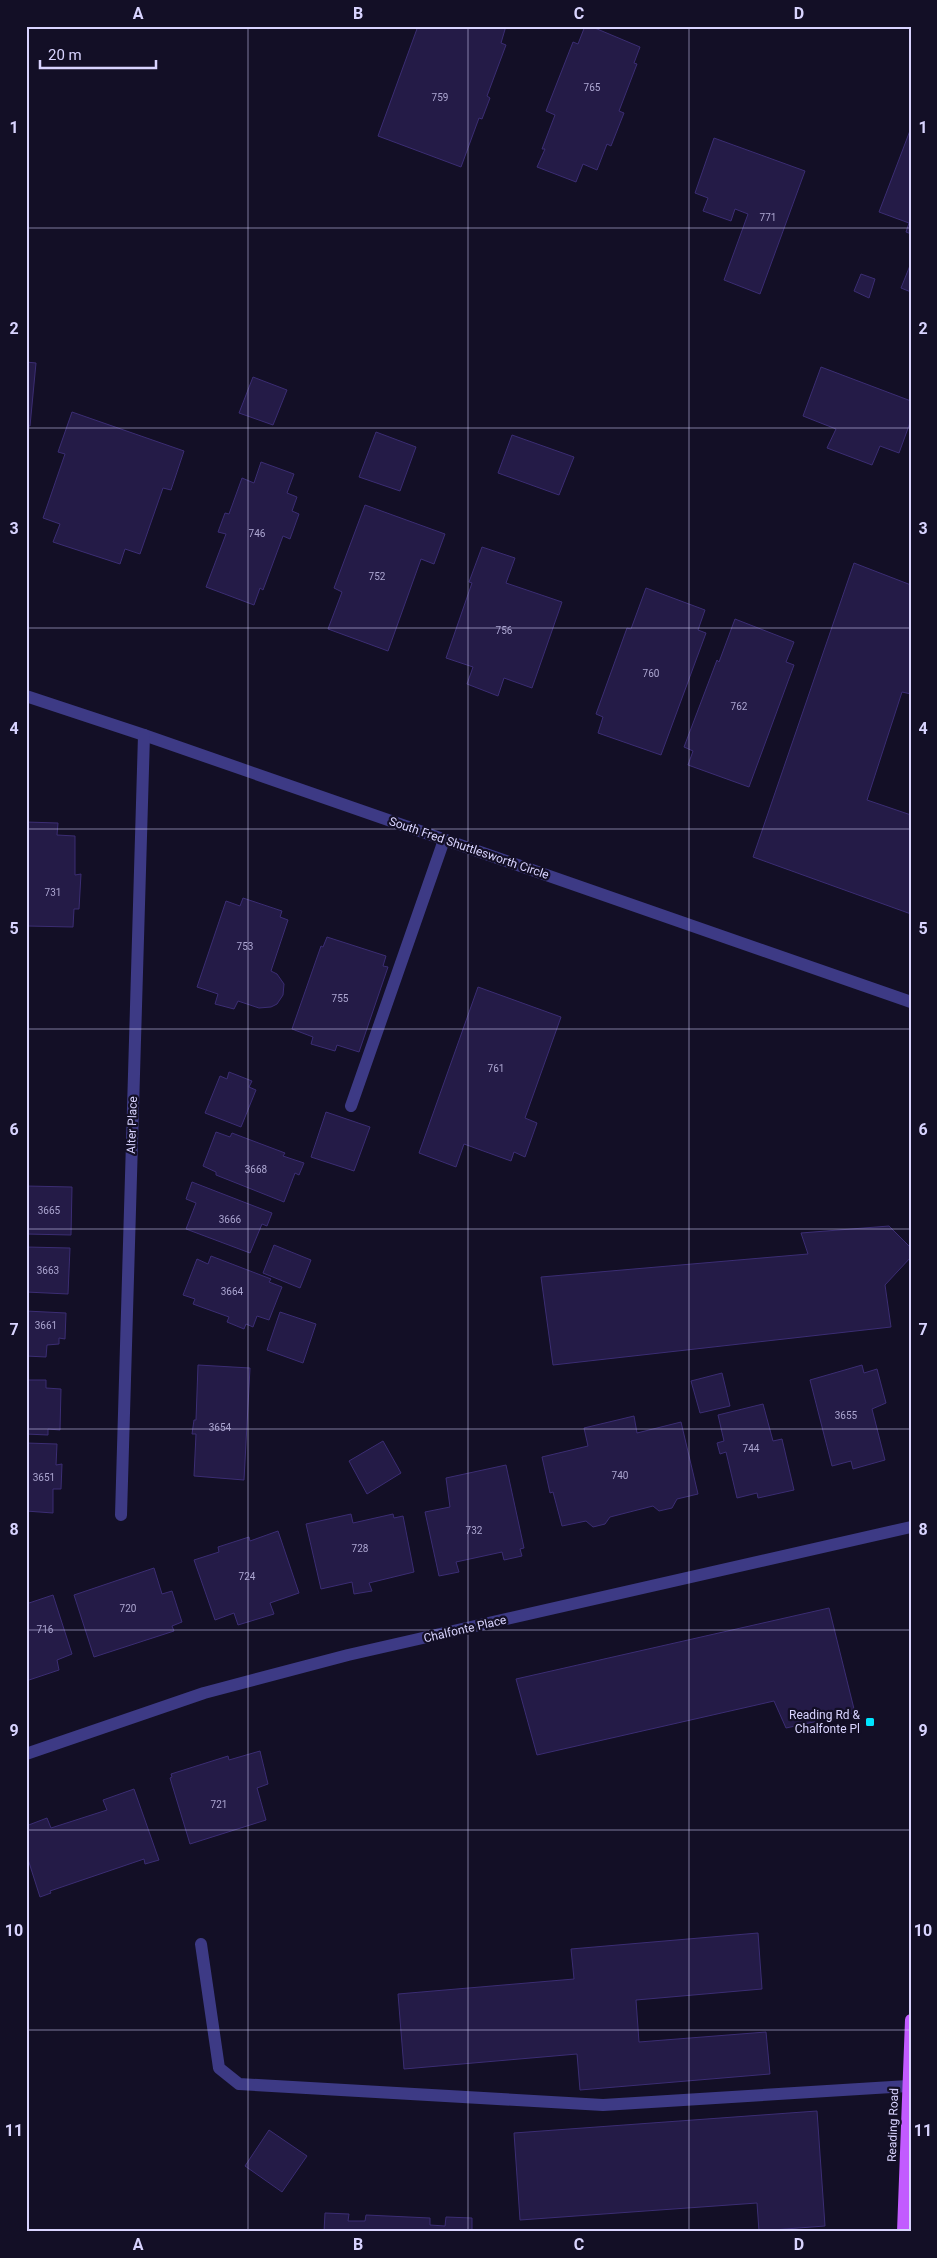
<svg xmlns="http://www.w3.org/2000/svg" width="937" height="2258" font-family="Roboto,sans-serif">
<style>
.building{fill:#241b47;stroke:#3b2d73}
.lines{fill:none;stroke-linecap:round;stroke-linejoin:round}
.lane{stroke:#3d3a85;stroke-width:12}
.street{stroke:#3d3a85;stroke-width:12}
.primary{stroke:#c25bff;stroke-width:12}
.grid{fill:none;stroke:#d9d4ff;stroke-width:1;stroke-opacity:0.55}
.poi-dot{fill:#00e5ff;stroke:#130f26;stroke-width:2}
.labels{text-anchor:middle;stroke-width:4.5;stroke-linejoin:round;paint-order:stroke}
.number-label{font-size:10px;fill:#aca6d1}
.street-label{font-size:12px;fill:#d9d4ff;stroke:#130f26}
.poi-label{font-size:12px;fill:#d9d4ff;stroke:#130f26;text-anchor:end}
.neatline{fill:none;stroke:#d9d4ff;stroke-width:2}
.grid-label{font-size:16px;text-anchor:middle;font-weight:bold;fill:#d9d4ff}
</style>
<rect width="100%" height="100%" fill="#130f26"/>
<g class="building">
<path d="M 418,26 L 506,26 L 501,43 L 506,45 L 487,96 L 490,98 L 482,119 L 479,118 L 461,167 L 378,136 Z"/>
<path d="M 585,26 L 590,26 L 640,47 L 634,63 L 637,64 L 619,111 L 624,113 L 611,146 L 607,144 L 597,170 L 583,164 L 576,182 L 537,167 L 545,149 L 542,149 L 555,115 L 546,111 L 573,42 L 578,44 Z"/>
<path d="M 911,128 L 911,234 L 906,232 L 909,223 L 879,212 Z"/>
<path d="M 714,138 L 805,171 L 760,294 L 724,280 L 748,214 L 735,209 L 731,221 L 703,211 L 708,198 L 695,193 Z"/>
<path d="M 911,263 L 911,292 L 901,288 Z"/>
<path d="M 861,274 L 875,279 L 869,298 L 854,291 Z"/>
<path d="M 26,362 L 36,363 L 30,426 L 26,426 Z"/>
<path d="M 821,367 L 911,401 L 911,420 L 899,453 L 880,446 L 872,465 L 827,448 L 836,429 L 803,416 Z"/>
<path d="M 253,377 L 287,390 L 273,425 L 239,413 Z"/>
<path d="M 72,412 L 184,451 L 171,490 L 163,488 L 140,554 L 125,549 L 120,564 L 53,542 L 60,524 L 43,518 L 65,454 L 58,452 Z"/>
<path d="M 376,432 L 416,447 L 400,491 L 359,477 Z"/>
<path d="M 512,435 L 574,457 L 559,495 L 498,473 Z"/>
<path d="M 261,462 L 294,474 L 287,493 L 297,497 L 292,511 L 299,514 L 290,539 L 283,536 L 263,590 L 260,588 L 254,605 L 206,587 L 226,534 L 218,532 L 225,513 L 229,514 L 242,478 L 254,483 Z"/>
<path d="M 365,505 L 445,534 L 434,564 L 421,559 L 388,651 L 328,629 L 342,592 L 334,588 Z"/>
<path d="M 482,547 L 515,558 L 506,583 L 562,602 L 532,688 L 504,678 L 498,696 L 467,684 L 473,667 L 446,658 L 472,583 L 469,582 Z"/>
<path d="M 854,563 L 911,585 L 911,694 L 902,692 L 867,800 L 911,815 L 911,914 L 753,857 Z"/>
<path d="M 646,588 L 705,610 L 698,630 L 706,633 L 661,755 L 598,733 L 603,717 L 596,714 L 627,628 L 631,629 Z"/>
<path d="M 735,619 L 794,642 L 786,662 L 794,665 L 749,787 L 688,765 L 693,751 L 684,747 L 717,660 L 719,662 Z"/>
<path d="M 26,822 L 58,823 L 57,835 L 75,836 L 75,875 L 81,874 L 79,909 L 74,909 L 73,927 L 27,926 L 26,931 Z"/>
<path d="M 243,898 L 282,911 L 280,917 L 288,920 L 271,971 L 277,974 L 284,984 L 283,995 L 277,1004 L 271,1007 L 259,1008 L 238,1001 L 234,1009 L 215,1004 L 218,994 L 197,987 L 226,901 L 240,906 Z"/>
<path d="M 327,937 L 386,956 L 383,966 L 388,967 L 359,1052 L 337,1045 L 335,1051 L 311,1044 L 313,1037 L 292,1029 L 321,946 L 323,947 Z"/>
<path d="M 478,987 L 561,1017 L 525,1118 L 537,1123 L 525,1157 L 514,1152 L 511,1161 L 464,1144 L 456,1167 L 419,1153 Z"/>
<path d="M 229,1072 L 252,1081 L 249,1087 L 256,1090 L 241,1127 L 205,1113 L 220,1076 L 227,1079 Z"/>
<path d="M 326,1112 L 370,1127 L 354,1171 L 311,1157 Z"/>
<path d="M 216,1132 L 230,1137 L 232,1133 L 285,1153 L 283,1156 L 304,1163 L 299,1175 L 295,1173 L 284,1202 L 216,1175 L 216,1172 L 203,1166 Z"/>
<path d="M 192,1182 L 272,1213 L 267,1226 L 262,1224 L 250,1253 L 186,1229 L 196,1203 L 186,1199 Z"/>
<path d="M 26,1186 L 72,1187 L 71,1235 L 26,1234 Z"/>
<path d="M 889,1226 L 911,1248 L 911,1257 L 885,1285 L 891,1327 L 553,1365 L 541,1277 L 808,1254 L 801,1233 Z"/>
<path d="M 274,1245 L 311,1260 L 300,1288 L 263,1273 Z"/>
<path d="M 26,1247 L 70,1248 L 68,1294 L 26,1292 Z"/>
<path d="M 211,1256 L 271,1279 L 269,1282 L 282,1287 L 269,1320 L 257,1316 L 253,1327 L 246,1324 L 244,1329 L 227,1322 L 229,1317 L 193,1304 L 195,1299 L 183,1295 L 197,1259 L 208,1264 Z"/>
<path d="M 26,1311 L 66,1313 L 65,1339 L 59,1338 L 59,1344 L 47,1345 L 46,1357 L 26,1356 Z"/>
<path d="M 280,1312 L 316,1324 L 303,1363 L 267,1350 Z"/>
<path d="M 198,1365 L 250,1368 L 244,1480 L 194,1476 L 196,1434 L 192,1434 L 194,1420 L 196,1420 Z"/>
<path d="M 862,1365 L 864,1373 L 877,1369 L 886,1403 L 872,1409 L 885,1460 L 853,1469 L 851,1461 L 832,1466 L 810,1380 Z"/>
<path d="M 722,1373 L 730,1406 L 700,1413 L 691,1381 Z"/>
<path d="M 26,1380 L 46,1380 L 46,1388 L 61,1389 L 60,1430 L 48,1429 L 48,1435 L 26,1434 Z"/>
<path d="M 763,1404 L 773,1441 L 782,1439 L 794,1490 L 758,1498 L 757,1493 L 737,1498 L 726,1452 L 720,1454 L 717,1443 L 724,1441 L 718,1415 Z"/>
<path d="M 634,1416 L 637,1433 L 681,1422 L 698,1494 L 677,1499 L 672,1508 L 659,1511 L 653,1506 L 610,1517 L 605,1524 L 593,1527 L 586,1521 L 562,1526 L 553,1492 L 550,1493 L 542,1457 L 588,1446 L 584,1428 Z"/>
<path d="M 383,1441 L 401,1473 L 367,1494 L 349,1461 Z"/>
<path d="M 26,1443 L 57,1444 L 56,1465 L 62,1464 L 61,1489 L 53,1489 L 53,1513 L 26,1511 Z"/>
<path d="M 506,1465 L 524,1548 L 520,1549 L 522,1556 L 504,1560 L 502,1552 L 456,1562 L 459,1572 L 439,1576 L 425,1512 L 450,1507 L 446,1478 Z"/>
<path d="M 351,1514 L 353,1523 L 393,1514 L 394,1518 L 403,1516 L 414,1572 L 369,1583 L 372,1591 L 354,1594 L 352,1582 L 321,1589 L 306,1524 Z"/>
<path d="M 278,1531 L 299,1593 L 270,1603 L 274,1614 L 238,1625 L 234,1613 L 215,1620 L 194,1560 L 219,1552 L 218,1547 L 249,1537 L 250,1541 Z"/>
<path d="M 154,1568 L 162,1594 L 172,1591 L 182,1622 L 172,1626 L 174,1631 L 94,1657 L 74,1595 Z"/>
<path d="M 53,1595 L 72,1654 L 57,1660 L 59,1670 L 26,1681 L 26,1604 Z"/>
<path d="M 829,1608 L 855,1713 L 786,1728 L 774,1701 L 537,1755 L 516,1679 Z"/>
<path d="M 260,1751 L 268,1784 L 257,1788 L 266,1820 L 190,1844 L 170,1778 L 172,1777 L 171,1774 L 228,1756 L 229,1760 Z"/>
<path d="M 134,1789 L 159,1860 L 145,1864 L 144,1859 L 50,1891 L 51,1893 L 40,1897 L 26,1853 L 26,1826 L 47,1818 L 51,1828 L 107,1810 L 103,1800 Z"/>
<path d="M 758,1933 L 762,1989 L 636,2000 L 639,2042 L 766,2032 L 770,2074 L 580,2090 L 577,2054 L 404,2069 L 398,1994 L 574,1979 L 571,1949 Z"/>
<path d="M 817,2111 L 825,2226 L 759,2231 L 757,2203 L 520,2220 L 514,2133 Z"/>
<path d="M 269,2130 L 307,2156 L 282,2192 L 245,2166 Z"/>
<path d="M 325,2213 L 349,2214 L 348,2221 L 365,2221 L 366,2215 L 430,2218 L 430,2225 L 445,2226 L 446,2217 L 472,2218 L 472,2232 L 324,2232 Z"/>
</g>
<g class="lines">
<g class="lane">
<path d="M 351,1106 L 444,840"/>
<path d="M 201,1944 L 219,2068 L 239,2084 L 603,2105 L 908,2086"/>
</g>
<g class="street">
<path d="M 26,696 L 144,735 L 911,1002"/>
<path d="M 121,1515 L 144,735"/>
<path d="M 26,1754 L 204,1693 L 348,1655 L 911,1527"/>
</g>
<path class="primary" d="M 903,2232 L 911,2020"/>
</g>
<path class="grid" d="M 248,26 L 248,2232M 468,26 L 468,2232M 689,26 L 689,2232M 26,228 L 911,228M 26,428 L 911,428M 26,628 L 911,628M 26,829 L 911,829M 26,1029 L 911,1029M 26,1229 L 911,1229M 26,1429 L 911,1429M 26,1630 L 911,1630M 26,1830 L 911,1830M 26,2030 L 911,2030"/>
<rect class="poi-dot" x="865" y="1717" width="10" height="10" rx="2.5"/>
<g class="labels">
<g class="number-label">
<text x="592" y="91">765</text>
<text x="440" y="101">759</text>
<text x="768" y="221">771</text>
<text x="257" y="537">746</text>
<text x="377" y="580">752</text>
<text x="504" y="634">756</text>
<text x="651" y="677">760</text>
<text x="739" y="710">762</text>
<text x="53" y="896">731</text>
<text x="245" y="950">753</text>
<text x="340" y="1002">755</text>
<text x="496" y="1072">761</text>
<text x="256" y="1173">3668</text>
<text x="49" y="1214">3665</text>
<text x="230" y="1223">3666</text>
<text x="48" y="1274">3663</text>
<text x="232" y="1295">3664</text>
<text x="46" y="1329">3661</text>
<text x="846" y="1419">3655</text>
<text x="220" y="1431">3654</text>
<text x="751" y="1452">744</text>
<text x="620" y="1479">740</text>
<text x="44" y="1481">3651</text>
<text x="474" y="1534">732</text>
<text x="360" y="1552">728</text>
<text x="247" y="1580">724</text>
<text x="128" y="1612">720</text>
<text x="45" y="1633">716</text>
<text x="219" y="1808">721</text>
</g>
<g class="street-label">
<text transform="translate(469 848) rotate(19)" y="4">South Fred Shuttlesworth Circle</text>
<text transform="translate(132 1125) rotate(-88)" y="4">Alter Place</text>
<text transform="translate(465 1629) rotate(-13)" y="4">Chalfonte Place</text>
<text transform="translate(893 2125) rotate(-88)" y="4">Reading Road</text>
</g>
<g class="poi-label">
<text x="860" y="1719">Reading Rd &amp;<tspan x="860" dy="14">Chalfonte Pl</tspan></text>
</g>
</g>
<rect width="937" height="2258" fill="none" stroke="#130f26" stroke-width="55"/>
<path d="M40 60v8h116v-8" fill="none" stroke="#d9d4ff" stroke-width="2.5"/>
<text x="48" y="60" font-size="15" fill="#d9d4ff" stroke="#130f26" stroke-width="4" paint-order="stroke">20 m</text>
<rect x="28" y="28" width="882" height="2202" class="neatline"/>
<g class="grid-label">
<text x="138" y="19">A</text>
<text x="358" y="19">B</text>
<text x="579" y="19">C</text>
<text x="799" y="19">D</text>
<text x="14" y="133">1</text>
<text x="923" y="133">1</text>
<text x="14" y="334">2</text>
<text x="923" y="334">2</text>
<text x="14" y="534">3</text>
<text x="923" y="534">3</text>
<text x="14" y="734">4</text>
<text x="923" y="734">4</text>
<text x="14" y="934">5</text>
<text x="923" y="934">5</text>
<text x="14" y="1135">6</text>
<text x="923" y="1135">6</text>
<text x="14" y="1335">7</text>
<text x="923" y="1335">7</text>
<text x="14" y="1535">8</text>
<text x="923" y="1535">8</text>
<text x="14" y="1736">9</text>
<text x="923" y="1736">9</text>
<text x="14" y="1936">10</text>
<text x="923" y="1936">10</text>
<text x="14" y="2136">11</text>
<text x="923" y="2136">11</text>
<text x="138" y="2250">A</text>
<text x="358" y="2250">B</text>
<text x="579" y="2250">C</text>
<text x="799" y="2250">D</text>
</g>
</svg>
